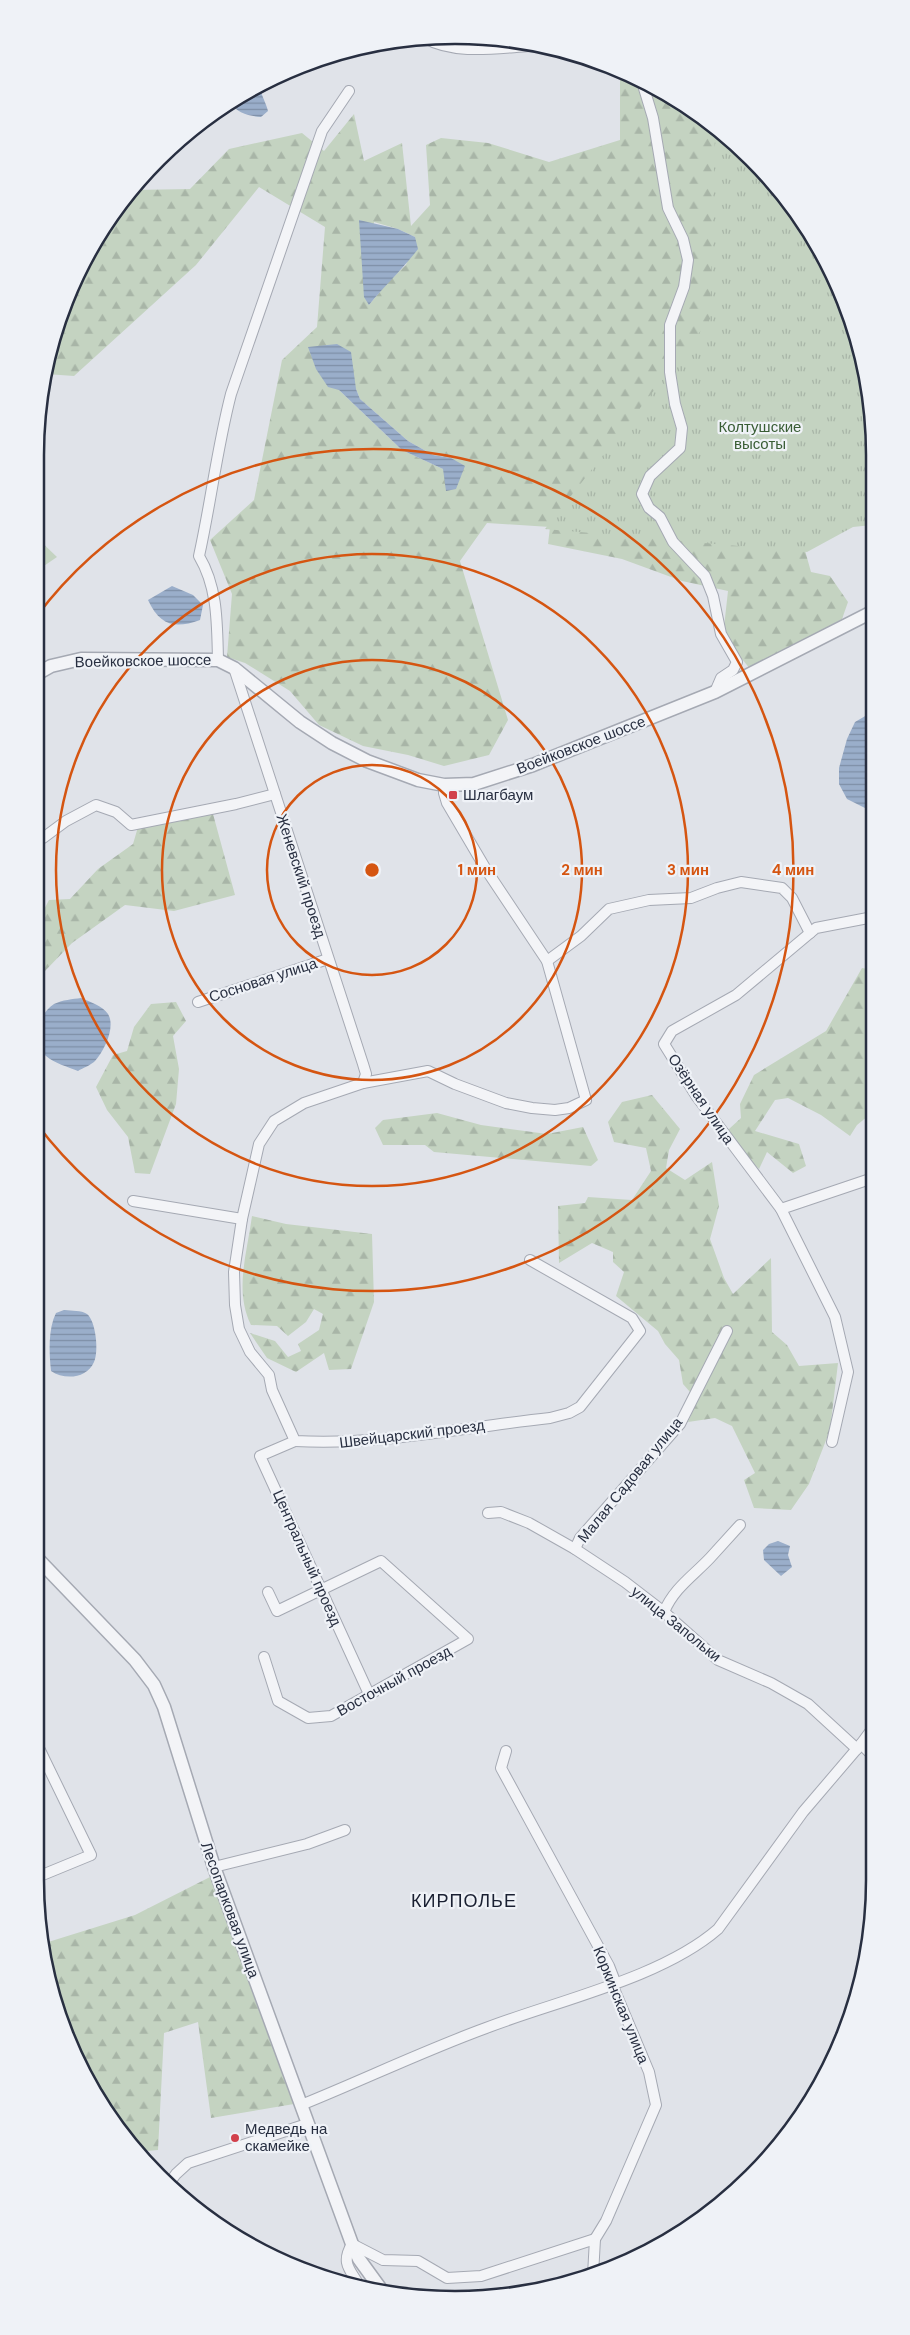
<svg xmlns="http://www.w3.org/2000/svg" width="910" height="2335" font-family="'DM Sans',sans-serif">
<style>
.forest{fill:url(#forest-firs);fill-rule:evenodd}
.park{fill:url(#park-tufts)}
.water{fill:url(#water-rules)}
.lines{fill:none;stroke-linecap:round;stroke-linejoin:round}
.minor-casing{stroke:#a5a9b3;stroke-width:12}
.tertiary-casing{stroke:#a5a9b3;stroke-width:15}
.minor{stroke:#f3f4f7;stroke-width:10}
.tertiary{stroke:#f3f4f7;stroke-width:12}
.ring{fill:none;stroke:#d55511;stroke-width:2.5}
.poi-dot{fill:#d2414c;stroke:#eff2f7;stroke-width:2}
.labels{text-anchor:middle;stroke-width:4.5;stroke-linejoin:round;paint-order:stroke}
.park-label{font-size:15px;fill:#395d35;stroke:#eff2f7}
.street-label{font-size:15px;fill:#282f41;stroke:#eff2f7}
.poi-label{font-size:15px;fill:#282f41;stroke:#eff2f7;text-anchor:start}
.quarter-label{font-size:18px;letter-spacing:1px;fill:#1a2032;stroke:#eff2f7}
.rim{fill:none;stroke:#282f41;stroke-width:2.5}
.centre{fill:#d55511;stroke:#eff2f7;stroke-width:2.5}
.ring-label{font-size:15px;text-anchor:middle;font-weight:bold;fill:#d55511;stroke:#eff2f7;stroke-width:4.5;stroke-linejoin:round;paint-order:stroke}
</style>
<defs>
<pattern id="forest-firs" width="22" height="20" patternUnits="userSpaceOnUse" patternTransform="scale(1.25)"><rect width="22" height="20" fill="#c4d3c1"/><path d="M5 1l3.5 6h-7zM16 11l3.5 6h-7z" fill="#a8b5a7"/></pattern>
<pattern id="park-tufts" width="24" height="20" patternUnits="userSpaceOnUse" patternTransform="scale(1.25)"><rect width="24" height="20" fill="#c4d3c1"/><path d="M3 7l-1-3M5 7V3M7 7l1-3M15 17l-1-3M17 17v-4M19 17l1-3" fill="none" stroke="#a8b5a7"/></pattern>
<pattern id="water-rules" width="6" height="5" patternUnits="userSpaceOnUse" patternTransform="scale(1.25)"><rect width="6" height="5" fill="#9aaeca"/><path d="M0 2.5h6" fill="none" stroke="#7e8ea6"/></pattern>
</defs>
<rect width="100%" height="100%" fill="#e0e3e9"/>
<g class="forest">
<path d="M 620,75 L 688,106 L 771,178 L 843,294 L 871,400 L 801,536 L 811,572 L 830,576 L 848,602 L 842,619 L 751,670 L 723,636 L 728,591 L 682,581 L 622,559 L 548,544 L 550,527 L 487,523 L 460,561 L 508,720 L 489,755 L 444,766 L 408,755 L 363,746 L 319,725 L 290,691 L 245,663 L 227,657 L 232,594 L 210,540 L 254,500 L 282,360 L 317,327 L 325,227 L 259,187 L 196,265 L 74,376 L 46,374 L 49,346 L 78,269 L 122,199 L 131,190 L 190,189 L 229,149 L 302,133 L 324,151 L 354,114 L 364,161 L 402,143 L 411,226 L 430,205 L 426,145 L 441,138 L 488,143 L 549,162 L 620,140 ZM 374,222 L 398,229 L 415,237 L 406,265 L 387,283 L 369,305 ZM 356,389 L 360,399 L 408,441 L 433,455 L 451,458 L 443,469 L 402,450 L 339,390 Z"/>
<path d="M 35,536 L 57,557 L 35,572 Z"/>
<path d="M 213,814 L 235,895 L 174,911 L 125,905 L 72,943 L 44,972 L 35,997 L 35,927 L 49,900 L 70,899 L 98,869 L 133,844 L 138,827 Z"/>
<path d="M 862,968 L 873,970 L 873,1112 L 857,1125 L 850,1136 L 821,1115 L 788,1098 L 775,1100 L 755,1131 L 799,1144 L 806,1166 L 793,1173 L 767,1152 L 759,1169 L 729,1139 L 729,1129 L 741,1118 L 740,1104 L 754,1075 L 826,1031 Z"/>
<path d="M 176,1002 L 186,1021 L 173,1036 L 179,1069 L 176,1104 L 150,1174 L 135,1173 L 128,1137 L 107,1110 L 96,1087 L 113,1055 L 127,1051 L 134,1027 L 151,1004 Z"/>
<path d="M 652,1095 L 680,1129 L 669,1150 L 666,1168 L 685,1180 L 712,1162 L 719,1206 L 710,1239 L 724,1278 L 733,1294 L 771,1258 L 772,1332 L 787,1345 L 799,1366 L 838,1363 L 830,1430 L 809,1484 L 791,1510 L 754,1508 L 744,1480 L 755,1473 L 732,1426 L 715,1418 L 688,1422 L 697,1400 L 683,1384 L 679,1360 L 665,1344 L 658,1331 L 616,1296 L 624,1272 L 613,1262 L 613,1252 L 592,1243 L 559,1263 L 558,1206 L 585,1203 L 588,1197 L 632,1200 L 651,1171 L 646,1148 L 614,1142 L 608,1122 L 622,1102 Z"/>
<path d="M 437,1113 L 481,1125 L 547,1134 L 583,1127 L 598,1160 L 591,1166 L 434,1152 L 425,1145 L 383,1145 L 375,1128 L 383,1120 Z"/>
<path d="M 252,1216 L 286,1224 L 372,1234 L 374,1302 L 351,1369 L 329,1370 L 324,1353 L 296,1372 L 267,1358 L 250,1333 L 275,1341 L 288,1357 L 301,1351 L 298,1344 L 319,1330 L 323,1314 L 314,1309 L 306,1322 L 288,1336 L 277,1326 L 251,1325 C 234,1290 247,1254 252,1216 Z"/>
<path d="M 874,1344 L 874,1393 L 871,1388 L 865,1349 Z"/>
<path d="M 212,1876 L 294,2104 L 211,2118 L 198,2022 L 164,2033 L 158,2150 L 136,2152 L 91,2090 L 57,2015 L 45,1943 L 135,1915 Z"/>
</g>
<path class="park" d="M 715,129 L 771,178 L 843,294 L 871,400 L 872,525 L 853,527 L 807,552 L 545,529 L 710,319 Z"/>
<g class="water">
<path d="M 260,85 C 260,94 266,102 268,111 L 261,117 C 249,116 236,113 230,102 L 245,91 Z"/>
<path d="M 359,220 L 398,229 L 415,237 L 418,249 C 403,269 384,286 369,305 L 364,297 Z"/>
<path d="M 337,344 L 351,352 L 356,389 L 360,399 L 408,441 L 433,455 L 451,458 L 465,466 L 456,489 L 446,491 L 443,469 L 402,450 L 339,390 L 328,387 L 316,369 L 308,347 Z"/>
<path d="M 172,586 L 193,595 L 203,605 L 200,620 C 175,629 160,626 148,600 Z"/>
<path d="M 867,715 L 872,716 L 873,883 L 866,882 L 871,857 L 867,842 L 869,810 L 847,799 L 839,784 L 839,768 L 847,739 L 855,722 Z"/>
<path d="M 81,998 C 90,1002 103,1006 108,1014 C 116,1027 104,1051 95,1061 C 91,1065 83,1068 78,1071 C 68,1067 54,1063 46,1056 C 31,1042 38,1014 54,1004 C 62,1000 73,999 81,998 Z"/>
<path d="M 64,1310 C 72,1311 81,1310 87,1314 C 96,1321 99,1352 94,1362 C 87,1379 64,1380 51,1371 C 49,1353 48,1329 56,1313 Z"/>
<path d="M 778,1541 L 790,1546 L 788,1555 L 792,1567 L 781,1576 L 764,1560 L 763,1550 L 769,1544 Z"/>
</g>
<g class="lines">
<g class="minor-casing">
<g id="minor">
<path d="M 425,38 C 454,55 497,48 529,46 L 534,44"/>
<path d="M 643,85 L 653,118 L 668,208 L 683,239 L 688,260 L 684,287 L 670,325 L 670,372 L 675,404 L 682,428 L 680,448 L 650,476 L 642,494 L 649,508 L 660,517 L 673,542 L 705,576 L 713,596 L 721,634 L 737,662 L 733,670 L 721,678 L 715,692"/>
<path d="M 218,660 C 217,624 218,588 199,556 C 211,502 217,448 231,394 L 322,131 L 349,91"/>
<path d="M 234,668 L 363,1064 L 366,1074 L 363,1083"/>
<path d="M 444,785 L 444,793 L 447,803 L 487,871 L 547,961 L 586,1100 L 569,1108 L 555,1110 L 532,1108 L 506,1103 L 455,1084 L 428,1071 L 363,1083 L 304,1103 L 274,1121 L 259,1144 L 242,1219 L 234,1272 L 235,1305 L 239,1329 L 250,1352 L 269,1375 L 272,1390 L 295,1441 C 380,1446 465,1427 550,1418 L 569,1413 L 580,1407 L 640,1331 L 632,1318 L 530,1260"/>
<path d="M 35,836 L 43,838 L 66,821 L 96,805 L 116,812 L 131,825 L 236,804 L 275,794"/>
<path d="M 547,961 L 581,936 L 609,909 L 649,900 L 691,898 L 717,888 L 741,882 L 782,888 L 792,898 L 810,933"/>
<path d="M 198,1002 L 328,959"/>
<path d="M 133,1201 L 242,1219"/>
<path d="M 781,1209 L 697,1097 L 664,1044 L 672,1031 L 736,995 L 816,928 L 873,917"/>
<path d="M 295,1441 L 260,1456 L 369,1694"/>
<path d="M 832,1442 L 848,1372 L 835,1317 L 781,1209 L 873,1178"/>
<path d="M 488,1513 L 501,1512 L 529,1523 L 575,1549 L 625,1582 L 664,1612 L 718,1660 L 771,1683 L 808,1704 L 857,1749"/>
<path d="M 575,1549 L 580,1538 L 680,1424 L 727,1331"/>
<path d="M 664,1612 C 674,1588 693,1576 710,1558 C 720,1547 730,1536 740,1525"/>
<path d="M 264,1657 L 278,1701 L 308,1718 L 331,1716 L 468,1639 L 381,1561 L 277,1611 L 268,1592"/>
<path d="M 35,1740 L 91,1855 L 35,1878"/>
<path d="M 861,1744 L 875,1758"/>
<path d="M 506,1751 L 501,1768 L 609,1966 L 614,1979 L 612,1984 L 649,2072 L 656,2105 L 606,2221 L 595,2239 L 593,2275"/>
<path d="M 214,1867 L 307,1844 L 345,1830"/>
<path d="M 301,2105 C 363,2080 423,2051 486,2028 C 556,2001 662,1978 718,1929 L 803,1812 L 861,1744 L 875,1725"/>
<path d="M 170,2182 L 176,2174 L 188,2163 L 307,2124"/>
<path d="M 360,2287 C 351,2270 340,2264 352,2244 L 383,2260 L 418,2261 L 447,2278 L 481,2276 L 595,2239"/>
</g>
</g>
<g class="tertiary-casing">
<g id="tertiary">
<path d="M 35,675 L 51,666 L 81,659 L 218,660 L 234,668 L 300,722 L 332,743 L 367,761 L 418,780 L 444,785 L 474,784 L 533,765 L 715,692 L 872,612"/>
<path d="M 35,1556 L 135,1660 L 154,1685 L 164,1707 L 214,1867 L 352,2244 L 359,2259 L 383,2292"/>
</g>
</g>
<use href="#minor" class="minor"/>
<use href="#tertiary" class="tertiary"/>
</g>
<g class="ring">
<circle cx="372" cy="870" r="105"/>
<circle cx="372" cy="870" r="210"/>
<circle cx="372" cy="870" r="316"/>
<path d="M36 617A421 421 0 1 1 36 1123"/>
</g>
<g class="poi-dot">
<rect x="448" y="790" width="10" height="10" rx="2.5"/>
<circle cx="235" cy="2138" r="5"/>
</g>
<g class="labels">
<g class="park-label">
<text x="760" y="432">Колтушские<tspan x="760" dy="17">высоты</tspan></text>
</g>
<g class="street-label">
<text transform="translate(143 661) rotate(-1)" y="5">Воейковское шоссе</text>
<text transform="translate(581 745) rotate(-21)" y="5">Воейковское шоссе</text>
<text transform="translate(301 876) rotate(72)" y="5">Женевский проезд</text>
<text transform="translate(263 980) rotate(-18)" y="5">Сосновая улица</text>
<text transform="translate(701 1099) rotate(56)" y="5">Озёрная улица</text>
<text transform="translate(412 1434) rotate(-7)" y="5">Швейцарский проезд</text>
<text transform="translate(630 1480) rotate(-51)" y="5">Малая Садовая улица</text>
<text transform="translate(307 1558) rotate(66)" y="5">Центральный проезд</text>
<text transform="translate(676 1624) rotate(39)" y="5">улица Запольки</text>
<text transform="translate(394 1681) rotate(-29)" y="5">Восточный проезд</text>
<text transform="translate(230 1910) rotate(70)" y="5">Лесопарковая улица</text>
<text transform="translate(621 2005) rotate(68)" y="5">Коркинская улица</text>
</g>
<g class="poi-label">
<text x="463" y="800">Шлагбаум</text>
<text x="245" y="2134">Медведь на<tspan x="245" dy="17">скамейке</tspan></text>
</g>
<g class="quarter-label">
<text x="464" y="1907">КИРПОЛЬЕ</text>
</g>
</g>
<path d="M0 0H910V2335H0ZM455 44H455A411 411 0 0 1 866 455V1880A411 411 0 0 1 455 2291H455A411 411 0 0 1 44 1880V455A411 411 0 0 1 455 44Z" fill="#eff2f7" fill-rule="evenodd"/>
<path class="rim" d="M455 44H455A411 411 0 0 1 866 455V1880A411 411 0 0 1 455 2291H455A411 411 0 0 1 44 1880V455A411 411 0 0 1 455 44Z"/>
<circle cx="372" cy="870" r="8" class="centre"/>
<g class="ring-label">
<text x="477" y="875">1 мин</text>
<text x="582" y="875">2 мин</text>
<text x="688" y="875">3 мин</text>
<text x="793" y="875">4 мин</text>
</g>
</svg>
